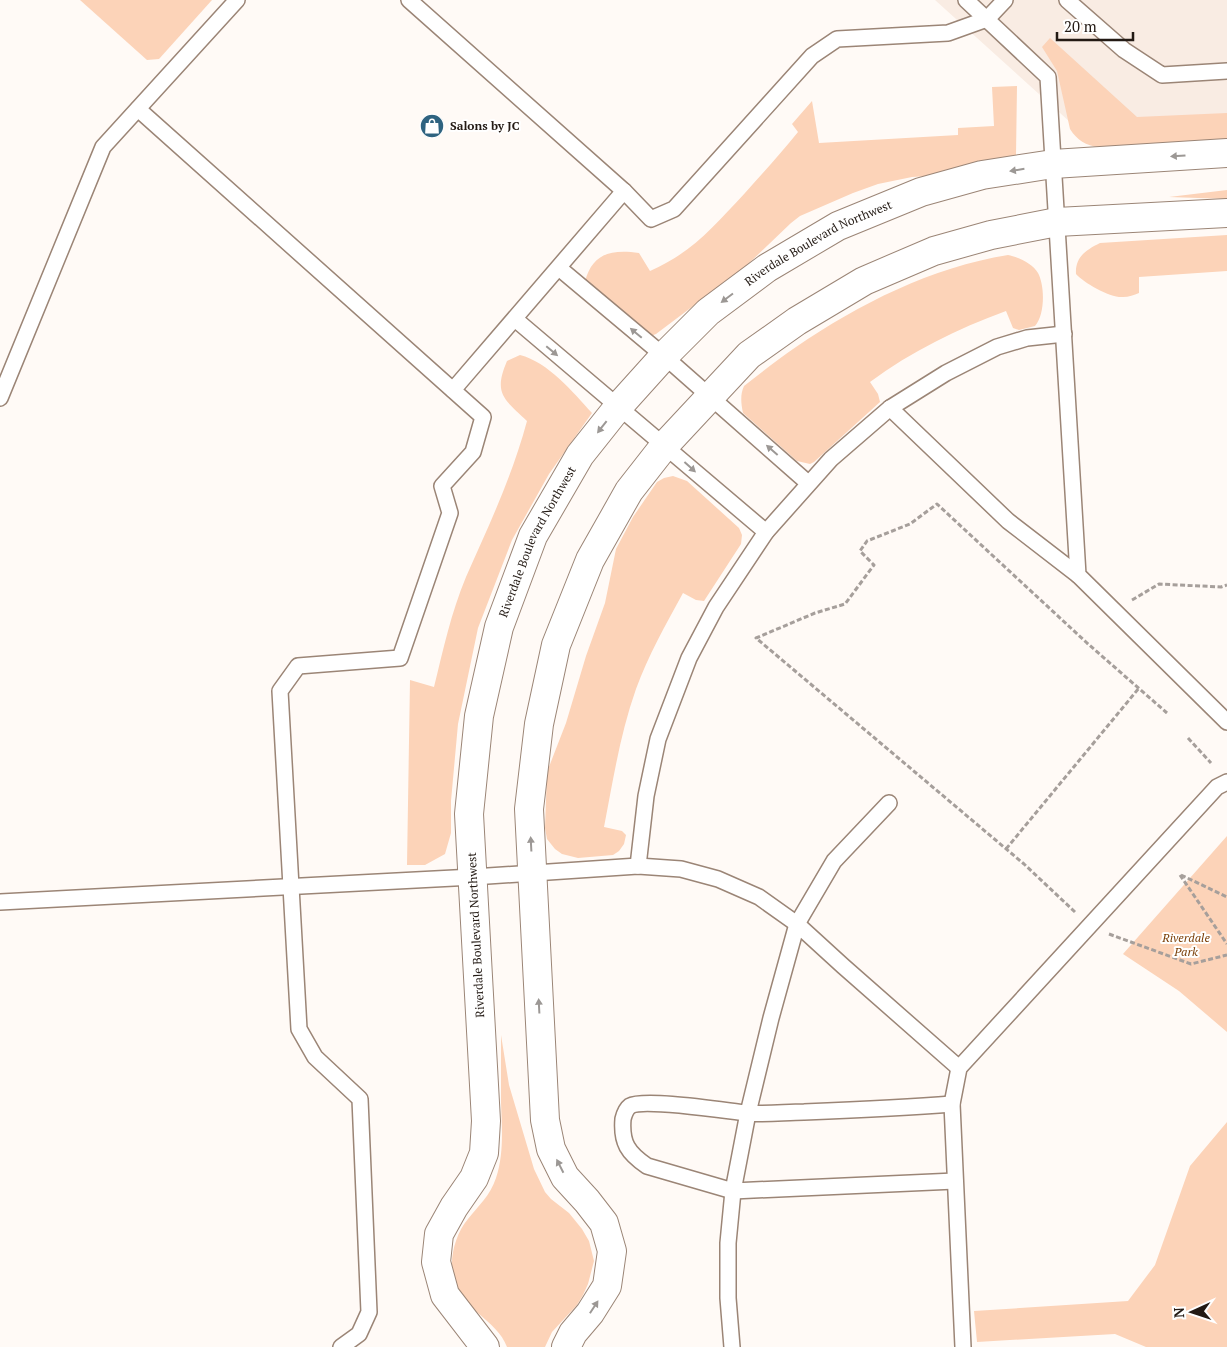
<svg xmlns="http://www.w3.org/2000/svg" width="1227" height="1347" font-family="'PT Serif',serif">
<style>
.built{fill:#f9ece3}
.green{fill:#fcd3b8}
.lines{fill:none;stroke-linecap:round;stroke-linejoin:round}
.lane-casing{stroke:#9b8576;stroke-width:18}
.street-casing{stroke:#9b8576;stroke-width:30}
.path{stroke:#a69f9b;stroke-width:3;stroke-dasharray:5 2.5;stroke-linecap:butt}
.lane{stroke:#fff;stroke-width:15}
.street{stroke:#fff;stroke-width:28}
.oneway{fill:#9c9895}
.labels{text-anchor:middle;stroke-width:4;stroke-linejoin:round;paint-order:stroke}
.poi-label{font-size:12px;font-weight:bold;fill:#231a14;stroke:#fff;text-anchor:start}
.street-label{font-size:12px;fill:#231a14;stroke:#fff}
.park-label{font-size:12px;font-style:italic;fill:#7a3e06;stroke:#fff}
</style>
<rect width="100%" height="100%" fill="#fffaf6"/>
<path class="built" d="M 935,0 L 1227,0 L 1227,123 L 1081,132 Z"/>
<g class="green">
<path d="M 80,0 L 212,0 L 159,59 L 147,60 Z"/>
<path d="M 1050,38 L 1137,117 L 1227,113 L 1227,141 L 1099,147 C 1086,146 1077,140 1070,129 L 1057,71 L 1042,47 Z"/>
<path d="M 1017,86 L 1016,155 L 1003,161 L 929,176 L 912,177 L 878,184 L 853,193 L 800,216 L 791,223 L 745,267 L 656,334 L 643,339 L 585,282 C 592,253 612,249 639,253 L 650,271 C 693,252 713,227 745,193 C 763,173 781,153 798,132 L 792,124 L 812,101 L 819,143 L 958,135 L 958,128 L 994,126 L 992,87 Z"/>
<path d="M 1227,190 L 1227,199 L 1169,197 Z"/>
<path d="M 1227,235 L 1227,271 L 1139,277 L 1139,293 C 1134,295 1129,297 1123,297 C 1110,298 1084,283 1076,274 C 1075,257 1086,250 1100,243 Z"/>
<path d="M 1008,255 C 1018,257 1033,264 1038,273 C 1045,286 1045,315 1035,326 L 1019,330 L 1013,328 L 1006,311 C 957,329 912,351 870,382 L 878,394 L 880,402 L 814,462 L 810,464 L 797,461 L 743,413 C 741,403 740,395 744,386 C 761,373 778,359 796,347 C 859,304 932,267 1008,255 Z"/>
<path d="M 520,355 C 548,362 573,392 592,413 L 549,474 L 512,540 L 478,628 L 458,724 L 451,801 L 451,833 L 445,854 L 425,865 L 407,865 L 410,680 L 434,687 C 443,650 451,613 466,577 C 489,525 512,477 527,421 C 504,399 493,394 507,361 Z"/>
<path d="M 673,476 L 687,481 L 739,528 L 742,535 L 741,544 L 704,601 L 696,600 L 683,593 C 666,624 648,656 636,689 C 620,734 613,781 604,827 L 622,831 L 626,835 L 624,844 L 619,851 L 613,855 L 578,858 L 562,854 L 555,849 L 547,839 L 545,828 L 547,772 L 566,723 L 586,656 L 605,603 L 616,549 L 633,517 L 657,482 L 664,478 Z"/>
<path d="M 1227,836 L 1227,1032 L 1179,991 L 1123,954 Z"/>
<path d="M 501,1035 L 509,1085 L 534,1169 L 545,1192 L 551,1199 L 569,1213 L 582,1229 L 589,1241 L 594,1261 L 588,1284 L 583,1295 L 577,1305 L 552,1332 L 545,1347 L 507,1347 C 497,1319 460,1310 453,1276 C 449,1257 456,1233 468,1219 C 479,1205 490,1196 496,1178 C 504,1154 502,1128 501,1103 C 501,1080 501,1058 501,1035 Z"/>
<path d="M 1227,1122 L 1227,1347 L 1146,1347 L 1115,1334 L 977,1342 L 974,1311 L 1128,1301 L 1155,1265 L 1190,1166 Z"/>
</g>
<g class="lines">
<g class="lane-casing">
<g id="lane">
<path d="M 409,0 L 624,191 L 651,219 L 674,209 L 812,56 L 837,39 L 948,33 L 987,19 L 1005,0"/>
<path d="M 966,0 L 1048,77 L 1078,575 L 1227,722"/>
<path d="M 1067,0 L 1124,50 L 1162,75 L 1227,71"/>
<path d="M 138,109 L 483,417 L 473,452 L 442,486 L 450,513 L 400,658 L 298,666 L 280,691 L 299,1029 L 315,1057 L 360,1099 L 369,1312 L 359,1334 L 341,1347"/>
<path d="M 559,268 L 664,356 L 808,483"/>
<path d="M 515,319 L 766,532"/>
<path d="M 453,390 L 624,191"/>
<path d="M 0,398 L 103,147 L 237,0"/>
<path d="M 890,408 L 1008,521 L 1078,575"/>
<path d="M 638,866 L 646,796 L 658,739 L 689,658 L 716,607 L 766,532 L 831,459 L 890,408 L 946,373 L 997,347 L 1027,338 L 1064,334"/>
<path d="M 0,902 L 473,877 L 638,866 L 681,869 L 718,879 L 759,897 L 797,924 L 843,966 L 959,1068"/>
<path d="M 952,1104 C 903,1108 854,1110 804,1112 C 786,1112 766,1115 747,1113 C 727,1111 644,1098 630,1106 C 626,1109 624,1115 623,1119 C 621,1143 628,1153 647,1166 L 733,1191 L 955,1181"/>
<path d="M 732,1347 L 728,1298 L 728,1243 L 733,1191 L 748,1113 L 771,1018 L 797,924 L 834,861 L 889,803"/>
<path d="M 963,1347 L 952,1104 L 959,1068 L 1217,787 L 1227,782"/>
</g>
</g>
<g class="street-casing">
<g id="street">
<path id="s1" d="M 485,1347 L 445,1295 L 436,1262 L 439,1234 L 454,1207 L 474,1178 L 484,1153 L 486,1121 L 469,814 L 479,716 L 499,627 L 533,536 L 580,455 L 619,406 L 664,356 L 708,312 L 767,268 L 838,226 L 921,192 L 982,175 L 1053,164 L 1227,153"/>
<path d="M 566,1347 L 573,1333 L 590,1313 L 607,1286 L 612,1251 L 604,1223 L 587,1201 L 565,1177 L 551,1149 L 545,1120 L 529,809 L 539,724 L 556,645 L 590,560 L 629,491 L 665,445 L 749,355 L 797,321 L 864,281 L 934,251 L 991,235 L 1057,222 L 1227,213"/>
</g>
</g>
<g class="path">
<path d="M 1132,600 L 1159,584 L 1221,587 L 1227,585"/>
<path d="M 1188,738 L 1211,763"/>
<path d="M 1006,849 L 1139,688"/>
<path d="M 1180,875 L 1227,944"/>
<path d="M 1181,875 L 1227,897"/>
<path d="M 1075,912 L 1024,864 L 756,638 L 815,613 L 845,604 L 874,565 L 860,551 L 867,541 L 910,524 L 937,504 L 1087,643 L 1167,713"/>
<path d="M 1109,934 L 1191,964 L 1227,955"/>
</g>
<use href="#lane" class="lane"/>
<use href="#street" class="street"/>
</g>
<defs><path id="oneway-solid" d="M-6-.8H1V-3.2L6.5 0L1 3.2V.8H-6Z" transform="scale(1.25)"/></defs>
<g class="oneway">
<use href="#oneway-solid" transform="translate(1178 156) rotate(176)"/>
<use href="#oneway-solid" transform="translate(1017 170) rotate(171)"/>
<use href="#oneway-solid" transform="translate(727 298) rotate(143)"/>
<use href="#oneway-solid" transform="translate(636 333) rotate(-140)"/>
<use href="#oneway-solid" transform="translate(552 351) rotate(40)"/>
<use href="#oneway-solid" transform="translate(602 427) rotate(128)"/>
<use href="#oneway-solid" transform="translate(772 450) rotate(-139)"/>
<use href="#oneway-solid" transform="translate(690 467) rotate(42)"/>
<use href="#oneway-solid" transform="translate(531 844) rotate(-93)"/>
<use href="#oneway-solid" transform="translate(539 1006) rotate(-93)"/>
<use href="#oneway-solid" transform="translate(560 1166) rotate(-117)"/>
<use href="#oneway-solid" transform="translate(594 1307) rotate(-57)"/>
</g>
<defs>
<g id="shop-disc" transform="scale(1.25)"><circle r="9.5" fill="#2f6380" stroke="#fff"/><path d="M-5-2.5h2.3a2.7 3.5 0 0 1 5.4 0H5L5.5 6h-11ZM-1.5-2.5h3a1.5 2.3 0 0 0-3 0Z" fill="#fff"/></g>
</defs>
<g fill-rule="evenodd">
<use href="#shop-disc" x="432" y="126"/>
</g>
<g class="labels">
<g class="poi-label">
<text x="450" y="130">Salons by JC</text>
</g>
<g class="street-label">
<text dy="4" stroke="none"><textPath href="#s1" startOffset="1264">Riverdale Boulevard Northwest</textPath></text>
<text dy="4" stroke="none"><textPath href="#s1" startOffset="844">Riverdale Boulevard Northwest</textPath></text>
<text transform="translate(476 935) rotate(-93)" y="4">Riverdale Boulevard Northwest</text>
</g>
<g class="park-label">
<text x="1186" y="942">Riverdale<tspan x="1186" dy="14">Park</tspan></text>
</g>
</g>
<g transform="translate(1192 1312) rotate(267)" stroke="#ffffff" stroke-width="4" paint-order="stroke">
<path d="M0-4L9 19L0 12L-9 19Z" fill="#231a14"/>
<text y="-8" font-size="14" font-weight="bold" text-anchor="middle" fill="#231a14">N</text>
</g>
<path d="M1057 32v8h76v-8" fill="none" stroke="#231a14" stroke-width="2.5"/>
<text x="1064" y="32" font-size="15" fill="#231a14" stroke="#ffffff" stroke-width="4" paint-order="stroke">20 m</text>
</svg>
